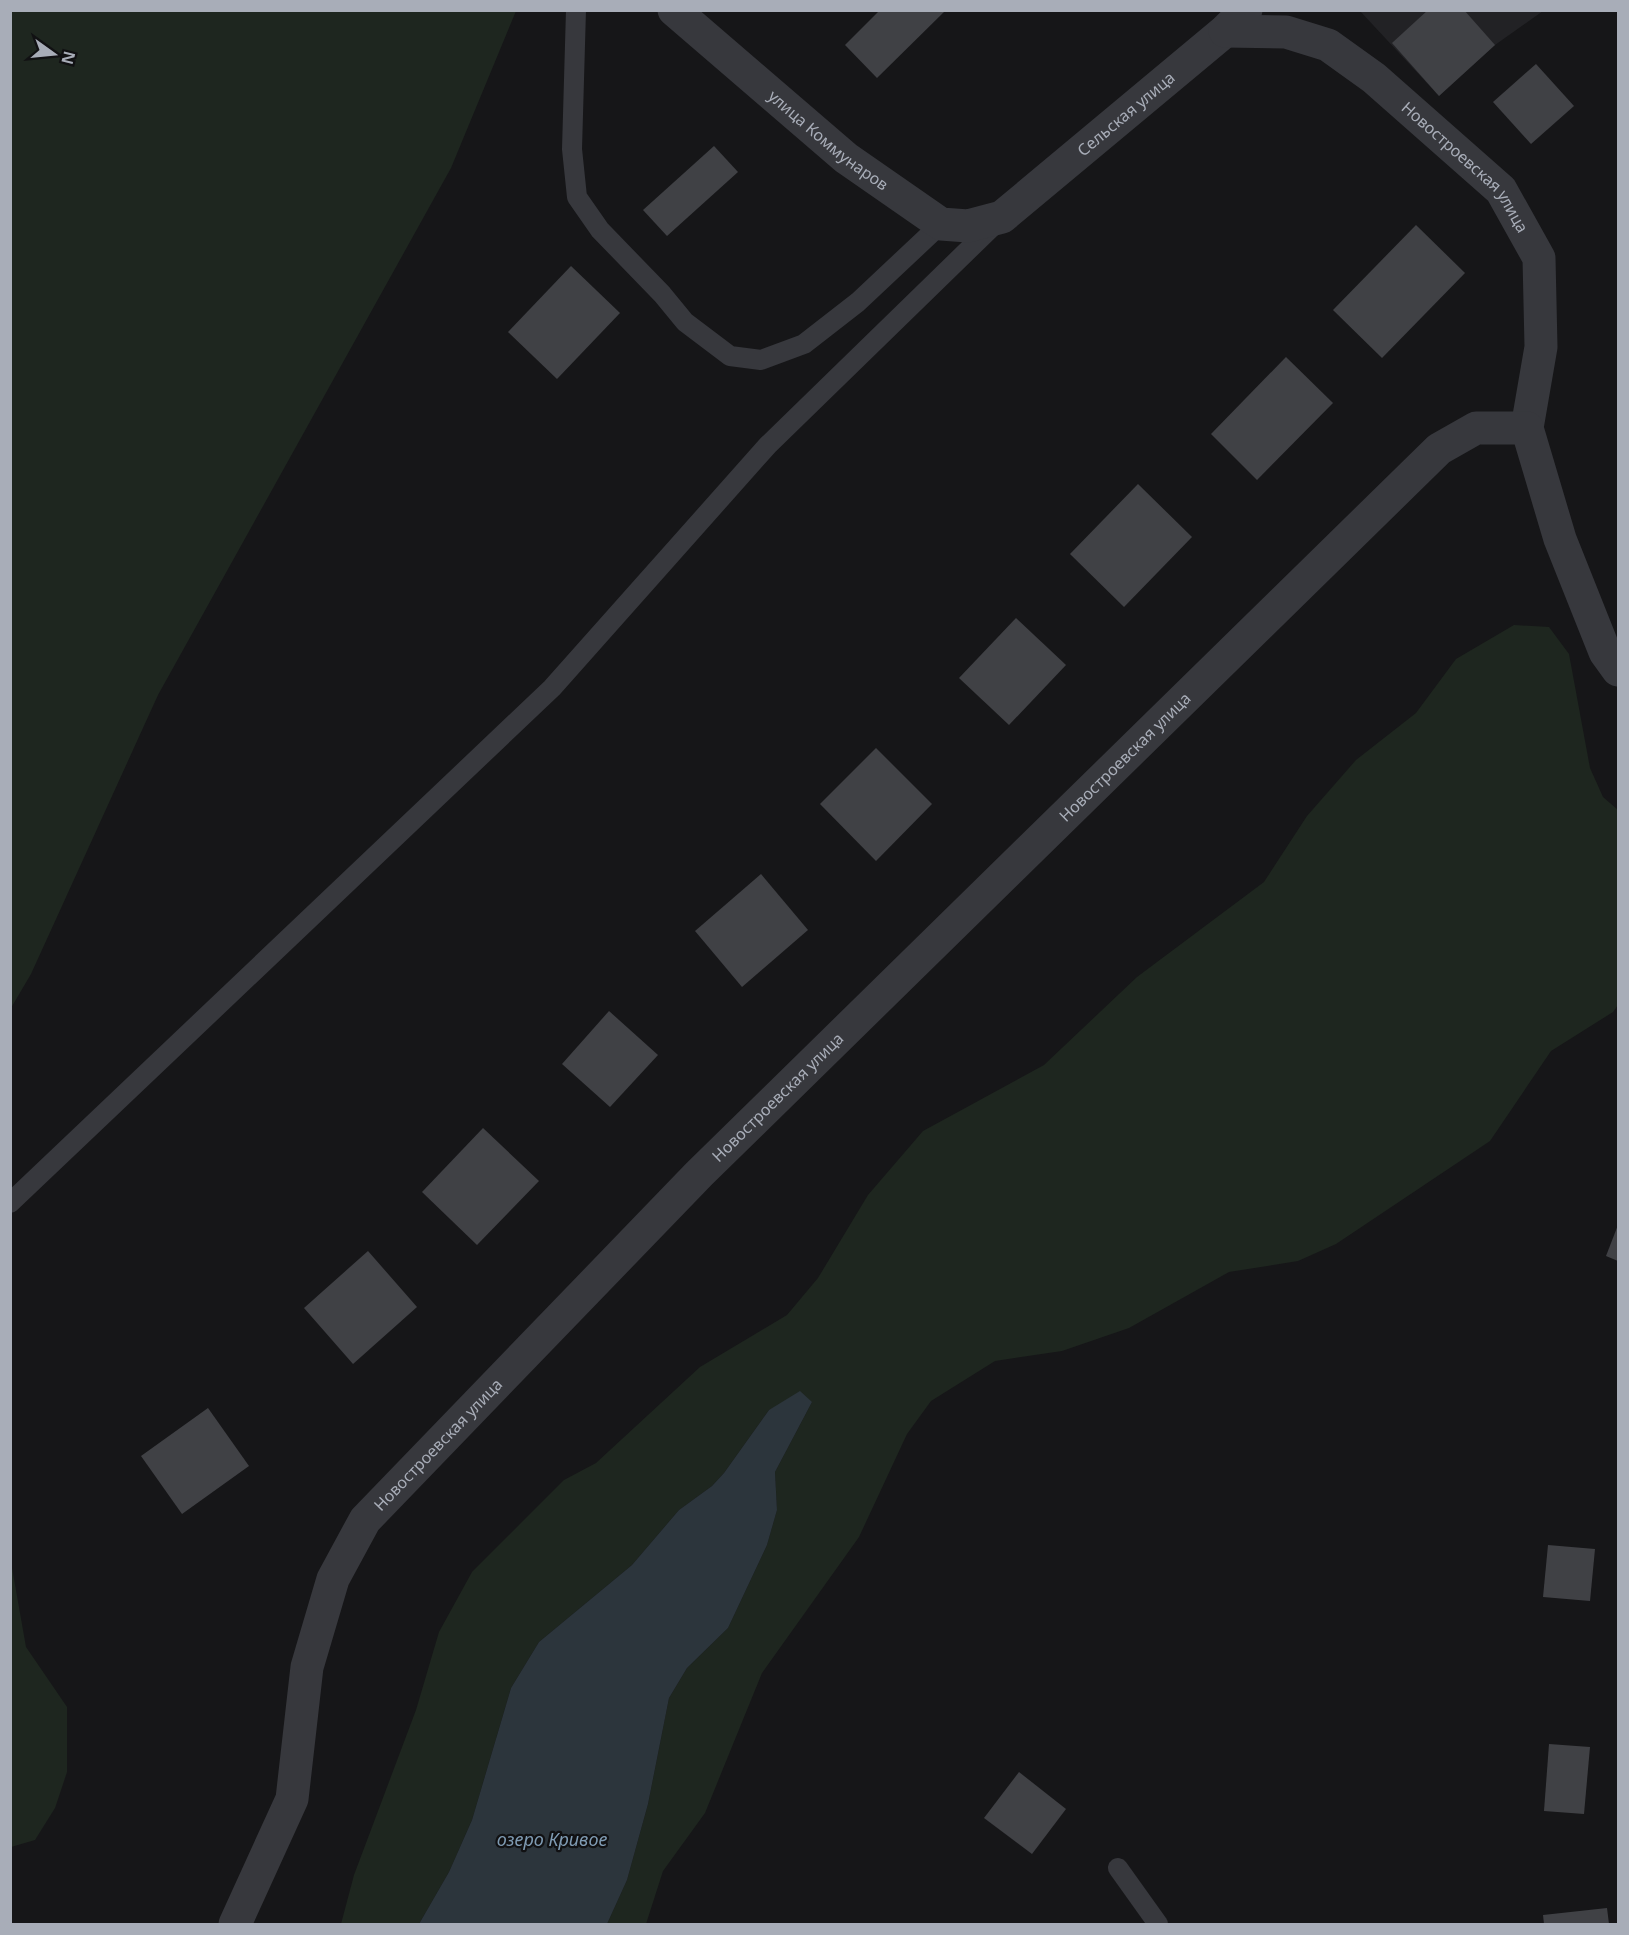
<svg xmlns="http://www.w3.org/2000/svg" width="1629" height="1935" font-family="'Noto Sans',sans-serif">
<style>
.built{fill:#222225}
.green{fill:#1e261f}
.water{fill:#2c353c}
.building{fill:#404145}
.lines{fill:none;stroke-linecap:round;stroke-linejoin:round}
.service{stroke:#37383d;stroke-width:20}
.minor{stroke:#37383d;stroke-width:33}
.labels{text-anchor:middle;stroke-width:4.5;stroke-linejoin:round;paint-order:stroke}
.street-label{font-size:16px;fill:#a8adb8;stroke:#111113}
.water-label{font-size:18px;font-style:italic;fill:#7f9bb3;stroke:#111113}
</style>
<rect width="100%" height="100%" fill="#161618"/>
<path class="built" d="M 1360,11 L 1543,11 L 1495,45 L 1439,96 Z"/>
<g class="green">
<path d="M 11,10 L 516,11 L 451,168 L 158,695 L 31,974 L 11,1008 Z"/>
<path d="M 1514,625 L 1549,627 L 1569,654 L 1590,768 L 1603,797 L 1618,810 L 1618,1005 L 1613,1012 L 1551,1051 L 1490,1141 L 1336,1244 L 1298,1261 L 1229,1272 L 1129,1328 L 1062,1351 L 995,1361 L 931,1401 L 907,1434 L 859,1537 L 762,1673 L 705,1813 L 663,1871 L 646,1924 L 607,1924 L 627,1880 L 648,1804 L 669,1698 L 687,1668 L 728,1628 L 767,1545 L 777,1510 L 775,1472 L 812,1402 L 769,1410 L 724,1473 L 712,1486 L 679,1510 L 632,1565 L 539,1642 L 511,1688 L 472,1820 L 449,1872 L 419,1924 L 341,1924 L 354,1875 L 416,1710 L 439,1632 L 472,1572 L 564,1480 L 596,1463 L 700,1367 L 787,1315 L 818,1278 L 868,1195 L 923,1131 L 1044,1065 L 1137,977 L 1264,882 L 1307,816 L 1356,760 L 1416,713 L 1456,659 Z"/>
<path d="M 11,1562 L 26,1647 L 67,1707 L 67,1772 L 55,1808 L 35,1840 L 11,1847 Z"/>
</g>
<path class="water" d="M 800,1391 L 812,1402 L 775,1472 L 777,1510 L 767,1545 L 728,1628 L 687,1668 L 669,1698 L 648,1804 L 627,1880 L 607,1924 L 419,1924 L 449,1872 L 472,1820 L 511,1688 L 539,1642 L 632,1565 L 679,1510 L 712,1486 L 724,1473 L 769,1410 Z"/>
<g class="building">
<path d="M 880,10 L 946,10 L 877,78 L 845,45 Z"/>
<path d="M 1428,10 L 1464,10 L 1495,45 L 1439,96 L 1392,43 Z"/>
<path d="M 1536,64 L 1574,106 L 1531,144 L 1493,102 Z"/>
<path d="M 714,146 L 738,172 L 667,236 L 643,210 Z"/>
<path d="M 1416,225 L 1465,273 L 1382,358 L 1333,310 Z"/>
<path d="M 571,266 L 620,313 L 557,379 L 508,332 Z"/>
<path d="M 1286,357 L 1333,403 L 1257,480 L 1211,434 Z"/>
<path d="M 1138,484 L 1192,537 L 1124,607 L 1070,554 Z"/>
<path d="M 1016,618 L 1066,665 L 1009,725 L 959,678 Z"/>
<path d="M 876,748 L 932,804 L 876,861 L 820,804 Z"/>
<path d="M 761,874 L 808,930 L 742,987 L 695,931 Z"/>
<path d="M 609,1011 L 658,1055 L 610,1107 L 562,1064 Z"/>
<path d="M 483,1128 L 539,1181 L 477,1245 L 422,1192 Z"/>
<path d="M 1618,1225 L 1618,1261 L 1606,1256 Z"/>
<path d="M 368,1251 L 417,1307 L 353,1364 L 304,1308 Z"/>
<path d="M 208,1408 L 249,1466 L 182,1514 L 141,1456 Z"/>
<path d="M 1548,1545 L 1595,1549 L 1590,1601 L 1543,1597 Z"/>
<path d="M 1549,1744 L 1590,1747 L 1584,1814 L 1544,1811 Z"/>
<path d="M 1019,1772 L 1066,1809 L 1032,1854 L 984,1818 Z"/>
<path d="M 1607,1908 L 1609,1924 L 1544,1924 L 1543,1915 Z"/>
</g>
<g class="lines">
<g class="service">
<path d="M 576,10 L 572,149 L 577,197 L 600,230 L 662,294 L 685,322 L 730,356 L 761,360 L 804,344 L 858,302 L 941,224"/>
<path d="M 10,1203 L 552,688 L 768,445 L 997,222"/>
<path d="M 1118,1868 L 1158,1924"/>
</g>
<g class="minor">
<path id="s1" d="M 674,10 L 846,158 L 941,224 L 968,226 L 1002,217 L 1225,31 L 1246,10"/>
<path id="s2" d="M 1225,31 L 1286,32 L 1328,45 L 1374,78 L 1501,190 L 1539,258 L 1541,347 L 1527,428"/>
<path id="s3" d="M 235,1924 L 292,1799 L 307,1667 L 333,1579 L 365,1520 L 699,1174 L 1439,449 L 1476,428 L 1527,428 L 1560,539 L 1605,652 L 1618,670"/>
</g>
</g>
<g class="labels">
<g class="street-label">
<text dy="6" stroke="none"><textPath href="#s1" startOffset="566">Сельская улица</textPath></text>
<text dy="6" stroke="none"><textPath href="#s1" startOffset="202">улица Коммунаров</textPath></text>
<text dy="6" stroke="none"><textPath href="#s2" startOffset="290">Новостроевская улица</textPath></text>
<text dy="6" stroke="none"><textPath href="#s3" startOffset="1506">Новостроевская улица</textPath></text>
<text dy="6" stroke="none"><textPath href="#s3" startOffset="1020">Новостроевская улица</textPath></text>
<text dy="6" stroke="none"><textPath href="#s3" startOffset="534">Новостроевская улица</textPath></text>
</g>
<g class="water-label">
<text x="552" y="1846">озеро Кривое</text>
</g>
</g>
<rect width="1629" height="1935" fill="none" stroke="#a8adb8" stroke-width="24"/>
<g transform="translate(54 54) rotate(105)" stroke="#111113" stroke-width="4.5" paint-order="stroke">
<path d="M0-4.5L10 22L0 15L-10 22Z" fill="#a8adb8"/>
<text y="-9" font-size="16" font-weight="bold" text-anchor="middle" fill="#a8adb8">N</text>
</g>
</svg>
